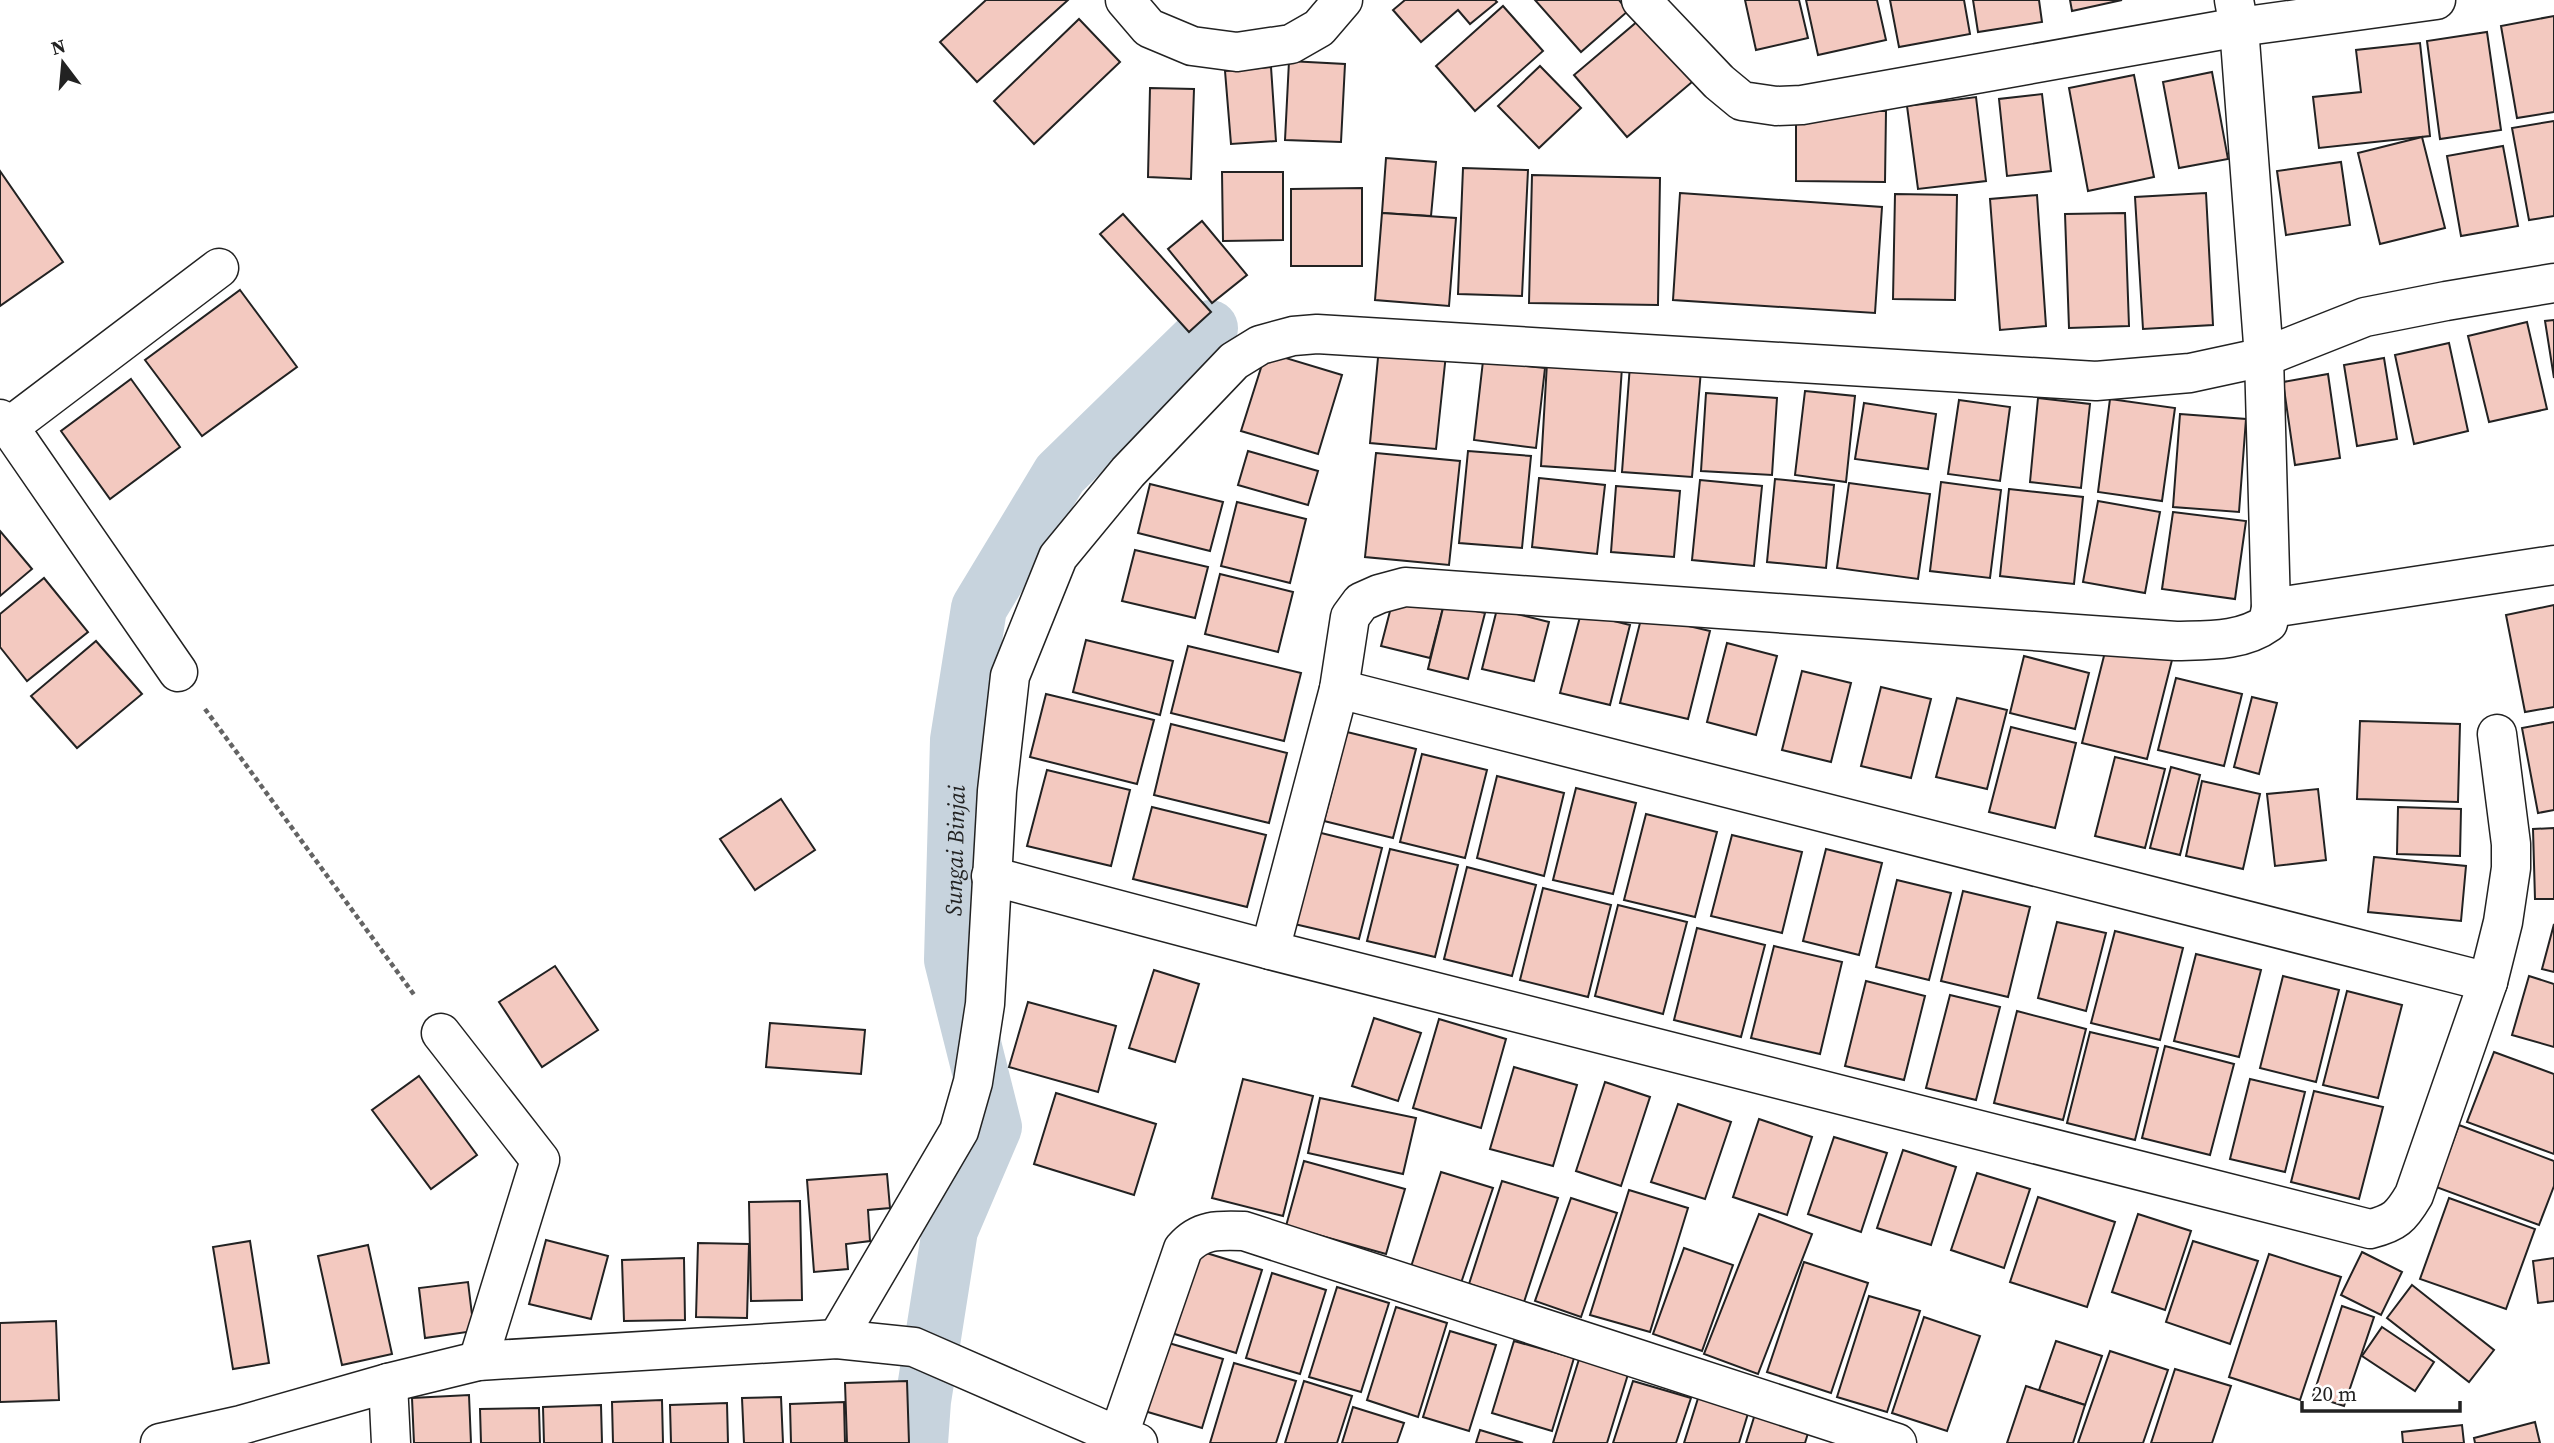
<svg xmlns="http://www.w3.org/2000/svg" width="2554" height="1443" font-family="'Source Serif 4',serif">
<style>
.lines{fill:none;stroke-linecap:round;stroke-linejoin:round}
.canal{stroke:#c7d3dd;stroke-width:56}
.building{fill:#f3c9c0;stroke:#222;stroke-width:2}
.minor-casing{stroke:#222;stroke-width:41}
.path{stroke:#646464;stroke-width:4.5;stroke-dasharray:5 3.5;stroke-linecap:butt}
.minor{stroke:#fff;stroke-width:38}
.labels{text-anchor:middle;stroke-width:5;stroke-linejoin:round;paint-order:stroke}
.water-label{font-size:23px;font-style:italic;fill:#222;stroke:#fff}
</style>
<rect width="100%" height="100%" fill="#fff"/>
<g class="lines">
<path class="canal" id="s1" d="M 920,1443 L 923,1401 L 950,1230 L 994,1127 L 952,960 L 958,740 L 979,608 L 1060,474 L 1210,328"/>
</g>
<g class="building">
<path d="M 986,0 L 1068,0 L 977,82 L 940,42 Z"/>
<path d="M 1405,0 L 1495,0 L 1497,2 L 1470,24 L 1458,10 L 1421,42 L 1393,10 Z"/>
<path d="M 1535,0 L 1619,0 L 1628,11 L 1581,52 Z"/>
<path d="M 1745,0 L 1799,0 L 1808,38 L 1756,50 Z"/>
<path d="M 1806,0 L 1877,0 L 1886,40 L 1818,55 Z"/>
<path d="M 1890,0 L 1964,0 L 1970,34 L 1899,47 Z"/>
<path d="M 1973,0 L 2039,0 L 2042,22 L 1978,32 Z"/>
<path d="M 2070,0 L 2122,0 L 2072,11 Z"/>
<path d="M 1503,6 L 1543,51 L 1475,111 L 1436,66 Z"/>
<path d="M 1645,15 L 1698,77 L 1627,137 L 1574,75 Z"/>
<path d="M 2554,16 L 2554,112 L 2517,118 L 2501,26 Z"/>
<path d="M 1079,19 L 1120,62 L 1034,144 L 994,101 Z"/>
<path d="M 2487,32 L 2501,130 L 2440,139 L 2427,41 Z"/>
<path d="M 2420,43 L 2430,136 L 2319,148 L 2313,97 L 2361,92 L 2356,50 Z"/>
<path d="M 1289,61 L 1345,64 L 1341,142 L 1285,140 Z"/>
<path d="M 1540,66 L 1581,108 L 1539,148 L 1498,106 Z"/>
<path d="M 1271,67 L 1276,141 L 1231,144 L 1225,71 Z"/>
<path d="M 2212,72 L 2228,159 L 2179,168 L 2163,82 Z"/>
<path d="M 2134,75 L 2154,177 L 2088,191 L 2069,88 Z"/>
<path d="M 1150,88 L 1194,89 L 1191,179 L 1148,177 Z"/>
<path d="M 2042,94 L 2051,171 L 2007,176 L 1999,99 Z"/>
<path d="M 1976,97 L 1986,181 L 1918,189 L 1907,106 Z"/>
<path d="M 1796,111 L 1886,111 L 1885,182 L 1796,181 Z"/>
<path d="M 2554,121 L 2554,216 L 2529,220 L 2512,128 Z"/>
<path d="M 2422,137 L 2445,228 L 2380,244 L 2358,153 Z"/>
<path d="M 2503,146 L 2518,226 L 2461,236 L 2447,156 Z"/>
<path d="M 1386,158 L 1436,162 L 1431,216 L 1382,213 Z"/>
<path d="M 2341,162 L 2350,225 L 2286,235 L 2277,171 Z"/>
<path d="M 1463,168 L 1528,170 L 1522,296 L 1458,294 Z"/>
<path d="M 0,171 L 63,262 L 0,306 Z"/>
<path d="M 1222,172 L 1283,172 L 1283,240 L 1223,241 Z"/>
<path d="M 1532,175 L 1660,178 L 1658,305 L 1529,303 Z"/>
<path d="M 1362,188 L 1362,266 L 1291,266 L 1291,189 Z"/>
<path d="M 1680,193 L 1882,207 L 1875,313 L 1673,300 Z"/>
<path d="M 2206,193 L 2213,325 L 2143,329 L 2135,197 Z"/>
<path d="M 1895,194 L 1957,195 L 1955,300 L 1893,299 Z"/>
<path d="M 2037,195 L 2046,326 L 2000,330 L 1990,199 Z"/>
<path d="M 1382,213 L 1456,218 L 1449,306 L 1375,300 Z"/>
<path d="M 2125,213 L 2129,326 L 2069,328 L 2065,214 Z"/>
<path d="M 1123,214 L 1211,312 L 1189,332 L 1100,234 Z"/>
<path d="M 1202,221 L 1247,275 L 1212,303 L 1168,249 Z"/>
<path d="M 240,290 L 297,367 L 202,436 L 145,360 Z"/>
<path d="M 2554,320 L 2554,378 L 2545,321 Z"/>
<path d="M 2527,322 L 2547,409 L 2489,422 L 2468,336 Z"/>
<path d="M 2449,343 L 2468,431 L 2414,444 L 2395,355 Z"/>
<path d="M 1379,347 L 1446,354 L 1436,449 L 1370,443 Z"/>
<path d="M 1266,352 L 1342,375 L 1318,454 L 1241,431 Z"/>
<path d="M 2384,358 L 2397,439 L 2357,446 L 2344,365 Z"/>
<path d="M 1483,361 L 1545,368 L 1536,448 L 1474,440 Z"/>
<path d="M 1547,363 L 1622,367 L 1615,471 L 1541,466 Z"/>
<path d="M 1630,365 L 1701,370 L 1692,477 L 1622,472 Z"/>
<path d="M 2328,374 L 2340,458 L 2295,465 L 2283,382 Z"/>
<path d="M 131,379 L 180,447 L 110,499 L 61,431 Z"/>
<path d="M 1805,391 L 1855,396 L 1846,482 L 1795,475 Z"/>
<path d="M 1706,393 L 1777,398 L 1772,475 L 1701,471 Z"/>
<path d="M 2038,398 L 2090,404 L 2081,488 L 2030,482 Z"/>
<path d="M 2110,399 L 2175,408 L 2162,501 L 2098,492 Z"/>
<path d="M 1959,400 L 2010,407 L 2000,481 L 1948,474 Z"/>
<path d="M 1864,403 L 1936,414 L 1928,469 L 1855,459 Z"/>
<path d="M 2180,414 L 2246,419 L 2239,512 L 2173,507 Z"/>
<path d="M 1248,451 L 1318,471 L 1308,505 L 1238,485 Z"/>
<path d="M 1468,451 L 1531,456 L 1522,548 L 1459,543 Z"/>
<path d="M 1376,453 L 1460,461 L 1449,565 L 1365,557 Z"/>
<path d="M 1539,478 L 1605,485 L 1597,554 L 1532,547 Z"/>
<path d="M 1775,479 L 1834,485 L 1826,568 L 1767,562 Z"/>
<path d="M 1700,480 L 1762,486 L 1754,566 L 1692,560 Z"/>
<path d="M 1941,482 L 2001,490 L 1990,578 L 1930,571 Z"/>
<path d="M 1849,483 L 1930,494 L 1918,579 L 1837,568 Z"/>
<path d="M 1150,484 L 1223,502 L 1210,551 L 1138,533 Z"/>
<path d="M 1616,486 L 1680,491 L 1674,557 L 1611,552 Z"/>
<path d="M 2009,489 L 2083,497 L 2074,584 L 2000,576 Z"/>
<path d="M 2098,501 L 2160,512 L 2145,593 L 2083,582 Z"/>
<path d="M 1237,502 L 1306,519 L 1290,583 L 1221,566 Z"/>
<path d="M 2173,512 L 2246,521 L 2235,599 L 2162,589 Z"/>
<path d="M 0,531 L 32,569 L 0,596 Z"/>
<path d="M 1135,550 L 1208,567 L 1195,618 L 1122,601 Z"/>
<path d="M 1220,574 L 1293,592 L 1278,652 L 1205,634 Z"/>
<path d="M 44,578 L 88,632 L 27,681 L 0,647 L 0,614 Z"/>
<path d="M 1395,592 L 1444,604 L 1430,658 L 1381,646 Z"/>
<path d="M 1444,604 L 1485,613 L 1468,679 L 1428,669 Z"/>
<path d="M 2554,605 L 2554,707 L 2525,712 L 2506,615 Z"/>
<path d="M 1497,609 L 1549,622 L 1534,681 L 1482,669 Z"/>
<path d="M 1581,613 L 1630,625 L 1610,705 L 1560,693 Z"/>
<path d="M 1642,615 L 1710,631 L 1688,719 L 1620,703 Z"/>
<path d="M 1086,640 L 1173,661 L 1160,715 L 1073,692 Z"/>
<path d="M 96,641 L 142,694 L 77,748 L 31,696 Z"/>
<path d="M 1727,643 L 1777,656 L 1756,735 L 1707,722 Z"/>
<path d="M 2107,644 L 2172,660 L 2147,759 L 2082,743 Z"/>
<path d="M 1188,646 L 1301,673 L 1284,741 L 1171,713 Z"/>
<path d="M 2024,656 L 2089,673 L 2075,729 L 2010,713 Z"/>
<path d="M 1802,671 L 1851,683 L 1831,762 L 1782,750 Z"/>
<path d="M 2176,678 L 2242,694 L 2224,766 L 2158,750 Z"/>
<path d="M 1881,687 L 1931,699 L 1911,778 L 1861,766 Z"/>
<path d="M 1046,694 L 1154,720 L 1137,784 L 1030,757 Z"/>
<path d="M 2252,697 L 2277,703 L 2259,774 L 2234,767 Z"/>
<path d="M 1957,698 L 2007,710 L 1987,789 L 1936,777 Z"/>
<path d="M 2360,721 L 2460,724 L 2458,802 L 2357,799 Z"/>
<path d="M 2554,722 L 2554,810 L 2538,813 L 2522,728 Z"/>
<path d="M 1171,724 L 1287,753 L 1269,823 L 1154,795 Z"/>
<path d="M 2011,727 L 2076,743 L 2055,828 L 1989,812 Z"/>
<path d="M 1347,732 L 1416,749 L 1393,838 L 1324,821 Z"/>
<path d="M 1422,754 L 1487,770 L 1465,858 L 1400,842 Z"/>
<path d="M 2115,757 L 2165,769 L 2145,848 L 2095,836 Z"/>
<path d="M 2171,767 L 2200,775 L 2180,855 L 2150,848 Z"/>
<path d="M 1047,770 L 1130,790 L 1111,866 L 1027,846 Z"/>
<path d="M 1497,776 L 1564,793 L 1544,876 L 1477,858 Z"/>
<path d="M 2202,781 L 2260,794 L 2243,869 L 2186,856 Z"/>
<path d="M 1576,788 L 1636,803 L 1613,894 L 1553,880 Z"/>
<path d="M 2318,789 L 2326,860 L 2275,866 L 2267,794 Z"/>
<path d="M 781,799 L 815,850 L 755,890 L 720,839 Z"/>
<path d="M 1152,807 L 1266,835 L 1247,907 L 1133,879 Z"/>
<path d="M 2398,807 L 2461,809 L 2460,856 L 2397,854 Z"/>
<path d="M 1646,814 L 1717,832 L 1695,917 L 1624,900 Z"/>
<path d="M 2554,828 L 2554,899 L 2535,899 L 2533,829 Z"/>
<path d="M 1313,831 L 1382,848 L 1359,939 L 1290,923 Z"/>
<path d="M 1732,835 L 1802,852 L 1782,933 L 1711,916 Z"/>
<path d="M 1390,849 L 1458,865 L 1435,957 L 1367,941 Z"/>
<path d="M 1826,849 L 1882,863 L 1859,955 L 1803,941 Z"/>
<path d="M 2374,857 L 2466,866 L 2461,921 L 2368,912 Z"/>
<path d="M 1467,867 L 1536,885 L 1512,976 L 1444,959 Z"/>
<path d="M 1897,880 L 1951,893 L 1929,980 L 1876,967 Z"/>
<path d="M 1543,888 L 1611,905 L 1588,997 L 1520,980 Z"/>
<path d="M 1963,891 L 2030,907 L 2008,997 L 1941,981 Z"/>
<path d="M 1618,905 L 1687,922 L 1663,1014 L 1595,996 Z"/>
<path d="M 2057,922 L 2106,933 L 2086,1011 L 2038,998 Z"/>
<path d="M 2554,924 L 2554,972 L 2542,969 Z"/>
<path d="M 1697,928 L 1765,945 L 1741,1037 L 1674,1020 Z"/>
<path d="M 2115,931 L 2183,948 L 2160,1040 L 2091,1023 Z"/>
<path d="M 1774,946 L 1842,962 L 1820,1054 L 1751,1038 Z"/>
<path d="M 2196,954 L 2261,970 L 2239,1057 L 2174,1041 Z"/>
<path d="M 555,966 L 598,1030 L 542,1067 L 499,1002 Z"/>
<path d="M 1154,970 L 1199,984 L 1175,1062 L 1129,1048 Z"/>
<path d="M 2283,976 L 2339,990 L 2316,1082 L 2260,1068 Z"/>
<path d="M 2529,976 L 2554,984 L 2554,1047 L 2512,1035 Z"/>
<path d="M 1866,981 L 1925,996 L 1904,1080 L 1845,1066 Z"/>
<path d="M 2347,991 L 2402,1005 L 2378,1098 L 2323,1085 Z"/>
<path d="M 1950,995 L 2000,1007 L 1976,1100 L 1926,1088 Z"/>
<path d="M 1028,1002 L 1116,1026 L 1098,1092 L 1009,1067 Z"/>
<path d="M 2017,1011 L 2086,1029 L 2063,1120 L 1994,1103 Z"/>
<path d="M 1374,1018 L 1421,1033 L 1398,1101 L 1352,1086 Z"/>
<path d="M 1439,1019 L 1506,1039 L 1481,1128 L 1413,1108 Z"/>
<path d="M 770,1023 L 865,1030 L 861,1074 L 766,1067 Z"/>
<path d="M 2090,1032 L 2158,1048 L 2135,1140 L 2067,1123 Z"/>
<path d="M 2165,1046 L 2234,1064 L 2210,1155 L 2142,1138 Z"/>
<path d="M 2494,1052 L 2554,1074 L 2554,1154 L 2467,1122 Z"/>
<path d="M 1514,1067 L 1577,1085 L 1553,1166 L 1490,1149 Z"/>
<path d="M 419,1076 L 477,1155 L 431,1189 L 372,1110 Z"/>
<path d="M 1243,1079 L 1313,1096 L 1283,1216 L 1212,1198 Z"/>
<path d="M 2250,1079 L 2305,1092 L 2285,1172 L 2230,1159 Z"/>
<path d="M 1605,1082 L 1650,1097 L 1621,1186 L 1576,1171 Z"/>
<path d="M 2314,1091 L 2383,1107 L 2359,1199 L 2291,1182 Z"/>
<path d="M 1056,1093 L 1156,1124 L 1134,1195 L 1034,1164 Z"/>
<path d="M 1320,1098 L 1416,1118 L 1403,1174 L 1308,1153 Z"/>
<path d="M 1678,1104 L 1731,1122 L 1705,1199 L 1651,1182 Z"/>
<path d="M 1759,1119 L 1812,1137 L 1787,1215 L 1733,1197 Z"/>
<path d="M 2459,1125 L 2554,1161 L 2554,1186 L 2539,1225 L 2436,1187 Z"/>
<path d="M 1834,1137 L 1887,1153 L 1861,1232 L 1808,1214 Z"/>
<path d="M 1903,1150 L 1956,1167 L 1931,1245 L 1877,1228 Z"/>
<path d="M 1304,1161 L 1405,1189 L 1386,1254 L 1286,1226 Z"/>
<path d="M 1441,1172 L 1493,1188 L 1460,1286 L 1410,1270 Z"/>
<path d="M 1977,1173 L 2030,1189 L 2004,1268 L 1951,1250 Z"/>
<path d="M 887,1174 L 890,1208 L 868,1210 L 870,1241 L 846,1244 L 848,1269 L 814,1272 L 807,1180 Z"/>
<path d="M 1502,1181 L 1558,1198 L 1524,1302 L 1469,1284 Z"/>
<path d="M 1629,1190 L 1688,1208 L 1650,1332 L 1590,1315 Z"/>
<path d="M 2038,1197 L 2115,1222 L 2087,1307 L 2010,1282 Z"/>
<path d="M 1571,1198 L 1617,1213 L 1581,1317 L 1535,1301 Z"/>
<path d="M 2449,1198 L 2535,1229 L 2506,1309 L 2420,1279 Z"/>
<path d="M 800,1201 L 802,1300 L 751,1301 L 749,1202 Z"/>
<path d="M 1759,1214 L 1812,1234 L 1758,1374 L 1704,1354 Z"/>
<path d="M 2138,1214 L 2191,1231 L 2165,1310 L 2112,1292 Z"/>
<path d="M 546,1240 L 608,1256 L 591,1319 L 529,1304 Z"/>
<path d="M 250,1241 L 269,1363 L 233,1369 L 213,1247 Z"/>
<path d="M 2193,1241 L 2258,1261 L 2230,1344 L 2166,1322 Z"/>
<path d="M 698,1243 L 749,1244 L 747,1318 L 696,1317 Z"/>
<path d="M 368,1245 L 392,1354 L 342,1365 L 318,1256 Z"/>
<path d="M 1190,1248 L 1262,1270 L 1236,1353 L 1165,1331 Z"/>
<path d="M 1684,1248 L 1733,1265 L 1702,1351 L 1653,1334 Z"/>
<path d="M 2362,1252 L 2402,1272 L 2381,1315 L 2341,1295 Z"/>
<path d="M 2269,1254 L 2341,1277 L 2300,1400 L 2229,1377 Z"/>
<path d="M 684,1258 L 685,1320 L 624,1321 L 622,1260 Z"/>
<path d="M 2554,1258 L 2554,1301 L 2538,1303 L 2533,1261 Z"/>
<path d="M 1804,1262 L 1868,1283 L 1831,1393 L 1767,1372 Z"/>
<path d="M 1272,1273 L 1326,1290 L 1300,1374 L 1246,1358 Z"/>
<path d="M 468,1282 L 474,1331 L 425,1338 L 419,1288 Z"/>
<path d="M 2412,1285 L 2494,1350 L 2469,1382 L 2387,1318 Z"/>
<path d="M 1337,1287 L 1389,1303 L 1361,1392 L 1309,1377 Z"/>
<path d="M 1869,1296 L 1920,1311 L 1887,1412 L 1837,1397 Z"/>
<path d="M 2342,1306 L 2374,1317 L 2344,1406 L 2313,1396 Z"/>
<path d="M 1396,1307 L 1447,1323 L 1418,1417 L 1367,1400 Z"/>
<path d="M 1924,1317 L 1980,1336 L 1947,1431 L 1892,1413 Z"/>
<path d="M 56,1321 L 59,1400 L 0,1402 L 0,1323 Z"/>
<path d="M 2382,1327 L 2434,1362 L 2415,1391 L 2362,1356 Z"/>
<path d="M 1450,1331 L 1496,1345 L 1469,1431 L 1423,1417 Z"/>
<path d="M 1162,1341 L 1223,1359 L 1202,1428 L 1141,1410 Z"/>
<path d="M 1514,1341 L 1574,1358 L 1552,1431 L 1492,1413 Z"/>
<path d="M 2056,1341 L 2102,1356 L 2085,1405 L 2039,1390 Z"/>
<path d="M 2110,1351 L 2168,1370 L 2143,1443 L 2078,1443 Z"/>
<path d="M 1580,1356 L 1629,1371 L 1607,1443 L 1553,1443 Z"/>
<path d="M 1234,1363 L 1296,1381 L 1276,1443 L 1210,1443 Z"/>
<path d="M 2175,1369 L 2231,1386 L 2212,1443 L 2151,1443 Z"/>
<path d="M 907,1381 L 909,1443 L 847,1443 L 845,1383 Z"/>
<path d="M 1304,1381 L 1352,1396 L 1337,1443 L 1285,1443 Z"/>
<path d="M 1633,1381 L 1691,1398 L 1676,1443 L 1613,1443 Z"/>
<path d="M 2026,1386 L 2085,1405 L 2073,1443 L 2007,1443 Z"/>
<path d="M 1700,1392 L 1750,1407 L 1739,1443 L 1684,1443 Z"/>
<path d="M 469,1395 L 471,1443 L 414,1443 L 412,1398 Z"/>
<path d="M 781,1397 L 783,1443 L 744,1443 L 742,1398 Z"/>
<path d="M 662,1400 L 663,1443 L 613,1443 L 612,1402 Z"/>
<path d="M 844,1402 L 845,1443 L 791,1443 L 790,1404 Z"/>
<path d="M 727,1403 L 728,1443 L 671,1443 L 670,1405 Z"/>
<path d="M 601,1405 L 602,1443 L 544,1443 L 543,1407 Z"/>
<path d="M 1353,1407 L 1404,1423 L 1397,1443 L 1342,1443 Z"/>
<path d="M 539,1408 L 540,1443 L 481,1443 L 480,1409 Z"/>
<path d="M 1755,1414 L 1809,1430 L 1805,1443 L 1746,1443 Z"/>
<path d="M 2535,1422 L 2540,1443 L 2475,1443 L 2474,1438 Z"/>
<path d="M 2462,1425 L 2464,1443 L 2403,1443 L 2402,1432 Z"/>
<path d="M 1480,1430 L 1523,1443 L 1476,1443 Z"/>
</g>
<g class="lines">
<g class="minor-casing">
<g id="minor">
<path d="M 1125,0 L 1149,28 L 1192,46 L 1237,52 L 1291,44 L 1319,28 L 1343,0"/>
<path d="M 1641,0 L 1719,82 L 1742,101 L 1776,106 L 1802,105 L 2239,27 L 2436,0"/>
<path d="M 0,419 L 9,427 L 178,672"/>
<path d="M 9,427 L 219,268"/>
<path d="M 2271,608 L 2554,565"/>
<path d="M 1339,689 L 2488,982"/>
<path d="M 991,876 L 1270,950 L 2370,1229 C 2395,1223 2401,1217 2414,1195 L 2488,982 L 2503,922 L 2511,868 L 2511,844 L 2497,734"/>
<path d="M 1270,950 L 1339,689 L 1350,617 L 1361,602 L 1379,594 L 1405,587 L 2176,641 C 2207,640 2242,642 2268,623 L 2271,608 L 2264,357 L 2239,27 L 2234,0"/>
<path d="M 441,1033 L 540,1160 L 478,1361"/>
<path d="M 837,1339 L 959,1131 L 973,1082 L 985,1004 L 997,791 L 1010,676 L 1058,557 L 1128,472 L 1234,361 L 1260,345 L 1293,336 L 1317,334 L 2096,381 L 2190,373 L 2264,357 L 2365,317 L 2446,301 L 2554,283"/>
<path d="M 388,1383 L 391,1443"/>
<path d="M 160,1443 L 241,1425 L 388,1383 L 478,1361 L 837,1339 L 914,1347 L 1118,1436 L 1138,1443"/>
<path d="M 1116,1443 L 1183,1249 C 1200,1229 1219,1230 1244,1231 L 1897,1443"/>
</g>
</g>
<path class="path" d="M 205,709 L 415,996"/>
<use href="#minor" class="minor"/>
</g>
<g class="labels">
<g class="water-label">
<text dy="8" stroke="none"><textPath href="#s1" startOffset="609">Sungai Binjai</textPath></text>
</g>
</g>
<g transform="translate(63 63) rotate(344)" stroke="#ffffff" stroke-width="5" paint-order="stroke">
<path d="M0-5L12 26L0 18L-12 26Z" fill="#222222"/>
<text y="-10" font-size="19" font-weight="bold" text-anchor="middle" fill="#222222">N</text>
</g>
<path d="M2302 1401v10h158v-10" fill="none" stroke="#222222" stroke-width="3.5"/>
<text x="2312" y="1401" font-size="21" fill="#222222" stroke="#ffffff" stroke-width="5" paint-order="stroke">20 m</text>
</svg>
